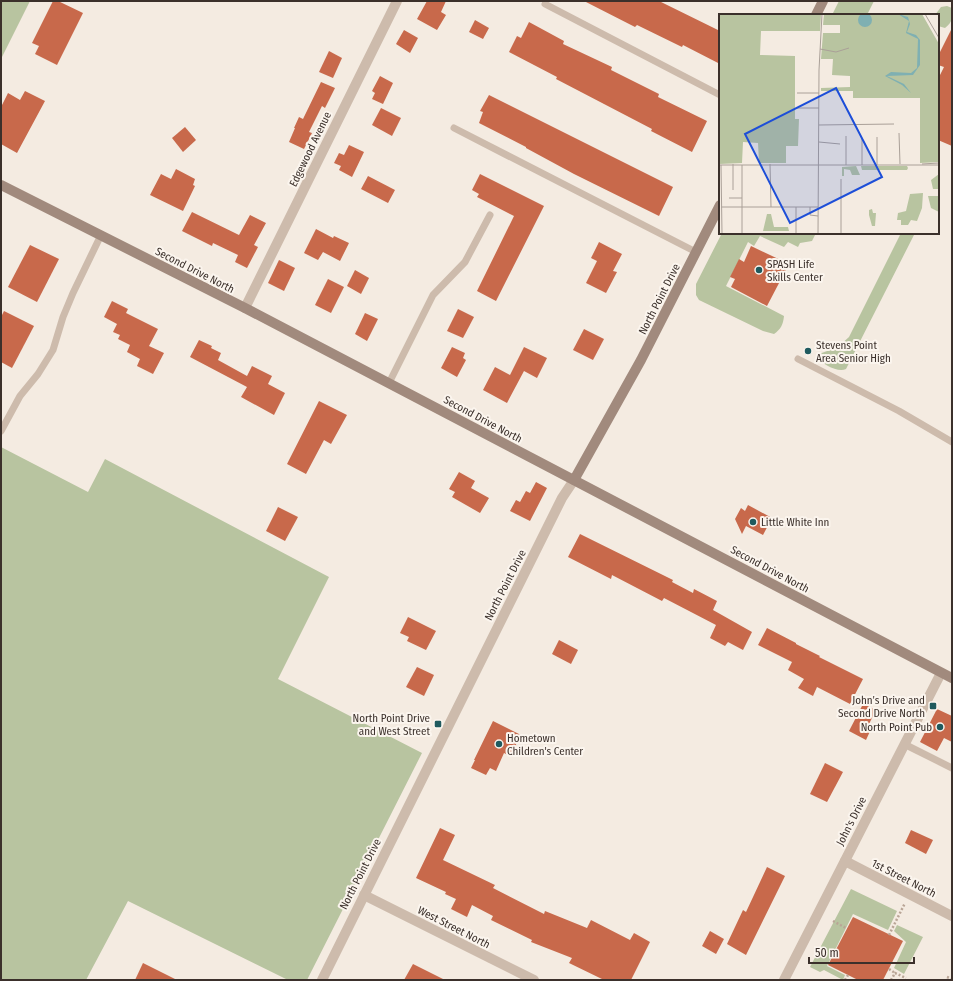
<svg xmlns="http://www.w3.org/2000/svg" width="953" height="981" font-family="'Fira Sans Condensed',sans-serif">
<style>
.green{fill:#b8c4a0}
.building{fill:#c8694b}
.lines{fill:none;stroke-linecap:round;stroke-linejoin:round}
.path{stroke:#b9a596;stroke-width:2.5;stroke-dasharray:2 2;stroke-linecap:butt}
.lane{stroke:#cdbbac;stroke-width:7}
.street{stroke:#cdbbac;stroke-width:10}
.secondary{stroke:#a18a7d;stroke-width:10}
.poi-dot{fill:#1f5a5e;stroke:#fbf5ee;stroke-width:1.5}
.labels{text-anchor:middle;stroke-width:4;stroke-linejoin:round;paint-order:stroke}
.street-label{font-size:11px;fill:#3b302b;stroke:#fbf5ee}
.poi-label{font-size:11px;fill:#3b302b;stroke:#fbf5ee;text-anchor:start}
.inset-road{fill:none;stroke:#aaa098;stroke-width:1}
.view{fill:#1d4ed8;fill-opacity:0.15;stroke:#1d4ed8;stroke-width:2}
.inset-edge{fill:none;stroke:#3b302b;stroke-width:2}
</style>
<rect width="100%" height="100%" fill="#f4ebe1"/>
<g class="green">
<path d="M 1,1 L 30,1 L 1,59 Z"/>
<path d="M 839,1 L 874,1 L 867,15 L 832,15 Z"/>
<path d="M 947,6 L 952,8 C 952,18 953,22 945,28 L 938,26 L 938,15 L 935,15 L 941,7 Z"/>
<path d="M 722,233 L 816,233 L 812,241 L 800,243 L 798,247 L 788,242 L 784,247 L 760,236 L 754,246 L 748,242 L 726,286 L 784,316 C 783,325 781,329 774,334 L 763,331 L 699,300 L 696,295 L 696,284 Z"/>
<path d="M 901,233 L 915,233 L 846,369 C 838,373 822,364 817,357 L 819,354 L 838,347 L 849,337 Z"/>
<path d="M 1,447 L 88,492 L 105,459 L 329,577 L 278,679 L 422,753 L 307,980 L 288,980 L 128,901 L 86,980 L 1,980 Z"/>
<path d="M 851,889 L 897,911 L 888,930 L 853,914 L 827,966 L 845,975 L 843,980 L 824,970 L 820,972 L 810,967 Z"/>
<path d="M 897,925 L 923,937 L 904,974 L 894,968 L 906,942 L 894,931 Z"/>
</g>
<g class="building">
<path d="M 53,1 L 58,1 L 83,13 L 57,65 L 35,54 L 39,46 L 32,43 Z"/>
<path d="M 427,1 L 446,1 L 441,12 L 446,15 L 437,30 L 417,19 Z"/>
<path d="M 584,1 L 659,1 L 720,31 L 720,64 L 683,45 L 682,47 L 637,25 L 635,27 Z"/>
<path d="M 475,20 L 489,28 L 483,39 L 469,32 Z"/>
<path d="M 529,22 L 564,41 L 563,44 L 612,67 L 611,70 L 659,94 L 658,97 L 707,121 L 692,152 L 651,131 L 652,129 L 556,79 L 557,77 L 509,52 L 517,36 L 521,38 Z"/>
<path d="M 952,28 L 952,146 L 938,140 L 938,79 L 944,67 L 938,65 L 938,56 Z"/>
<path d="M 404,30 L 418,38 L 410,53 L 396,44 Z"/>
<path d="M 329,51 L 342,58 L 333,78 L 319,72 Z"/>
<path d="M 380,76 L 393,83 L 383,104 L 372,99 L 375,93 L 372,91 Z"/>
<path d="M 321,82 L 335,88 L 325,108 L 322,106 L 309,132 L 312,133 L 304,149 L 289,142 L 295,128 L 294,128 L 299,117 L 303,119 Z"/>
<path d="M 25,91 L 45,101 L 17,153 L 1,144 L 1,107 L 8,93 L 20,100 Z"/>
<path d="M 489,95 L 673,187 L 659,216 L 574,174 L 526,148 L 526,147 L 479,123 L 483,112 L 480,111 Z"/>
<path d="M 381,108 L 401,118 L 392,136 L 372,125 Z"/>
<path d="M 185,127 L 196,140 L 183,152 L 172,138 Z"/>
<path d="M 349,145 L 364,152 L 352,177 L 339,170 L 341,166 L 334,163 L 339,153 L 344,155 Z"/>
<path d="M 176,169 L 195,179 L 193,185 L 195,186 L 183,211 L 150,195 L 161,174 L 171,179 Z"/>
<path d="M 480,174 L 544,206 L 496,301 L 477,291 L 514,216 L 477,197 L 479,194 L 472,190 Z"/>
<path d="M 368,176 L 395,190 L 388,203 L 361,189 Z"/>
<path d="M 192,212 L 239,235 L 250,215 L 266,223 L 254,245 L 258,247 L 247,268 L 235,262 L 238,255 L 213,243 L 212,246 L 182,231 Z"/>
<path d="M 316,229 L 333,238 L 334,236 L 349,243 L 340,261 L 323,252 L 318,260 L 304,253 Z"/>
<path d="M 599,242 L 622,254 L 613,271 L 617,272 L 606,293 L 586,283 L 597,261 L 591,258 Z"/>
<path d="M 30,245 L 59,259 L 37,302 L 8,287 Z"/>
<path d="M 751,246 L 789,264 L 767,306 L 731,287 L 735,279 L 730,277 L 739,259 L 744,262 Z"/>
<path d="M 279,260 L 295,268 L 284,291 L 268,283 Z"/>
<path d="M 355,270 L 369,278 L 361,294 L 347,286 Z"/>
<path d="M 328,279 L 344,287 L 331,313 L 315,305 Z"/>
<path d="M 112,301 L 128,309 L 126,313 L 158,329 L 149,346 L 164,353 L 153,374 L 137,366 L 140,359 L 127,352 L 130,345 L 118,339 L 120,335 L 113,332 L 117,324 L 104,317 Z"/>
<path d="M 458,309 L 474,317 L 463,338 L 447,331 Z"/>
<path d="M 4,311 L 34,326 L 12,368 L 1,362 L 1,317 Z"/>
<path d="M 365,313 L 378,319 L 367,341 L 355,334 Z"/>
<path d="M 584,329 L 604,339 L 593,360 L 573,350 Z"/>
<path d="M 199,340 L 212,346 L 211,348 L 221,353 L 218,360 L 247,376 L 252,366 L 272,376 L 268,384 L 285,393 L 274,415 L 241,397 L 247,387 L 190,357 Z"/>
<path d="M 452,347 L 465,353 L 463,358 L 466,360 L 457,377 L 441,368 Z"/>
<path d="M 524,347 L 547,358 L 537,378 L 524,371 L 507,403 L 483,390 L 495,367 L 510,375 Z"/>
<path d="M 319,401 L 347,415 L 331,444 L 324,440 L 306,474 L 287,464 Z"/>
<path d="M 459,472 L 475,481 L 471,488 L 489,498 L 480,513 L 452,497 L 455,492 L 449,489 Z"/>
<path d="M 536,482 L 547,488 L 530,521 L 510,511 L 516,500 L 520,502 L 526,491 L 530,493 Z"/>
<path d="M 748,505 L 772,518 L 763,535 L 746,526 L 742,534 L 735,519 L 741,508 L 745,511 Z"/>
<path d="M 278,507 L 298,517 L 285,541 L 266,531 Z"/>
<path d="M 580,534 L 673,580 L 672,582 L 693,593 L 694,589 L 717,601 L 713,610 L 752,632 L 743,650 L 728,642 L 725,646 L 710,638 L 716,625 L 664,598 L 662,601 L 612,575 L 611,579 L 568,557 Z"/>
<path d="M 408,617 L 436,631 L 426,650 L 407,641 L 409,637 L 400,633 Z"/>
<path d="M 767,628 L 796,643 L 796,644 L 820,656 L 819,657 L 863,679 L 850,704 L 817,687 L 813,696 L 798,688 L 804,679 L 788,670 L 792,662 L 758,645 Z"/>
<path d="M 559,640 L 578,650 L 571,664 L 552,654 Z"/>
<path d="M 417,667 L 434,675 L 424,696 L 406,687 Z"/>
<path d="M 863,704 L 876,710 L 868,726 L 872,727 L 866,740 L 849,731 Z"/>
<path d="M 937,709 L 952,716 L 952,742 L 944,738 L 937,751 L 920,742 Z"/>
<path d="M 493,721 L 521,735 L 510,756 L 504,753 L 496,771 L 490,768 L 486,775 L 471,768 L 475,760 L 474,760 Z"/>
<path d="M 825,763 L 843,772 L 827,802 L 810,794 Z"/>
<path d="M 440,828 L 455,835 L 443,860 L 495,885 L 493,888 L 544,914 L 545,911 L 587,928 L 591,920 L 630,940 L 634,933 L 650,942 L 631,980 L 604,980 L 569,963 L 572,958 L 531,942 L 532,940 L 491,920 L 493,916 L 472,905 L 467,917 L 451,909 L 456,899 L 445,894 L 446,892 L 416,878 Z"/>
<path d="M 911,830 L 933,840 L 926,854 L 905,843 Z"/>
<path d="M 767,867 L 785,876 L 746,955 L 727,944 L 743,910 L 746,912 Z"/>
<path d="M 853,917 L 903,941 L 883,980 L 858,980 L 828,965 Z"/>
<path d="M 710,931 L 724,939 L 716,954 L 702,946 Z"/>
<path d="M 143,963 L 177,980 L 135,980 Z"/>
<path d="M 413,964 L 445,980 L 404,980 Z"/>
</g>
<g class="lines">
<g class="path">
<path d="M 833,921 L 846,928"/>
<path d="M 889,935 L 905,903"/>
<path d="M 889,969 L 895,973"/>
<path d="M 947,977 L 952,979"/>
<path d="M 845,980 L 848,975"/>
<path d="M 891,980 L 895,973 L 906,978"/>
</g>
<g class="lane">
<path d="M 545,4 L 720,95"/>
<path d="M 454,128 L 696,252"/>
<path d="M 798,359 L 899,411 L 952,442"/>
<path d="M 389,383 L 433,295 L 465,262 L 490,215"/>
<path d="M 1,431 L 20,396 L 38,374 L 53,350 L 63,317 L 73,293 L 101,235"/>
<path d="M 904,744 L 952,768"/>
</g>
<g class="street">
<path d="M 245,308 L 397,1"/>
<path d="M 845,861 L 952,916"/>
<path d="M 364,895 L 534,980"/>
<path d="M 322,980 L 562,498 L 574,480"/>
<path d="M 784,980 L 941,673"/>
</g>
<g class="secondary">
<path d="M 816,15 L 823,1"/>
<path d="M 1,185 L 245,308 L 952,678"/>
<path d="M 574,480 L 641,360 L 720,205"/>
</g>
</g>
<g class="poi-dot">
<circle cx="759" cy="270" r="4"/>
<circle cx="808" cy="351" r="4"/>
<circle cx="753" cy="522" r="4"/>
<rect x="929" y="702" width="8" height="8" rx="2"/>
<rect x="434" y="720" width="8" height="8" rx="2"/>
<circle cx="940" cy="727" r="4"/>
<circle cx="499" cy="744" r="4"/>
</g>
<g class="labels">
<g class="street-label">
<text transform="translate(310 149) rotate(-64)" y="4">Edgewood Avenue</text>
<text transform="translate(195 270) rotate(27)" y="4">Second Drive North</text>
<text transform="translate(659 299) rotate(-63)" y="4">North Point Drive</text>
<text transform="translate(483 419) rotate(28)" y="4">Second Drive North</text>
<text transform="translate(770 569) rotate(28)" y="4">Second Drive North</text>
<text transform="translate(505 585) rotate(-63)" y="4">North Point Drive</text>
<text transform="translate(851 821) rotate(-63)" y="4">John's Drive</text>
<text transform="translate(360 874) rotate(-63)" y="4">North Point Drive</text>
<text transform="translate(904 878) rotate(27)" y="4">1st Street North</text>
<text transform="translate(454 927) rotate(27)" y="4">West Street North</text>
</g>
<g class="poi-label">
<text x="767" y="268">SPASH Life<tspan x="767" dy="13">Skills Center</tspan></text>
<text x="816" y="349">Stevens Point<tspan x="816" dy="13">Area Senior High</tspan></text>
<text x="761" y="526">Little White Inn</text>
<text x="925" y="704" text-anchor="end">John’s Drive and<tspan x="925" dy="13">Second Drive North</tspan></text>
<text x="430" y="722" text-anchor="end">North Point Drive<tspan x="430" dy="13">and West Street</tspan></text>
<text x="932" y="731" text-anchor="end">North Point Pub</text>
<text x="507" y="742">Hometown<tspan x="507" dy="13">Children's Center</tspan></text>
</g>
</g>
<g transform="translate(719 14)">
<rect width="220" height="220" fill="#f4ebe1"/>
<path d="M 0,0 L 102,0 L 101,17 L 42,17 L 41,41 L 76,42 L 76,105 L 80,105 L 79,132 L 67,132 L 67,149 L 40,149 L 39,129 L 24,128 L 23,149 L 0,150 ZM 105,0 L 203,0 L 220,30 L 220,148 L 201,149 L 201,84 L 134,84 L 134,77 L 102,77 L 102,74 L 131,73 L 131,62 L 113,61 L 114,45 L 102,45 L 104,19 L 121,19 L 121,11 L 104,11 ZM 137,152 L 141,161 L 133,161 L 131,156 L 125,155 L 125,162 L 123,162 L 123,153 ZM 142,152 L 188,152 L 189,154 L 188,156 L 143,156 ZM 220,160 L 220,175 L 214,175 L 212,166 ZM 204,179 L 203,194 L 198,207 L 192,206 L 189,211 L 182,211 L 182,206 L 178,206 L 179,199 L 187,197 L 191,180 ZM 209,182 L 220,182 L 220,198 L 212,194 ZM 153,195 L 154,199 L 157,199 L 156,212 L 153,212 L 150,201 L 150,196 ZM 48,200 L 52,200 L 55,213 L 69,213 L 70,217 L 44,217 Z" fill="#b8c4a0"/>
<path d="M139 6a7 7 0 1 1 14 0a7 7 0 1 1-14 0ZM 179,0 L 189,3 L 191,10 L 188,18 L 197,21 L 201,26 L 201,51 L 194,61 L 168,62 L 185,70 L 192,79 L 183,71 L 166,62 L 172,58 L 192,59 L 198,54 L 199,25 L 187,19 L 190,7 Z" fill="#7fb0b2"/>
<path class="inset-road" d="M 206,0 L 220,24M 101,35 L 117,38 L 130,34M 78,79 L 100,79M 77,94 L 100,94M 100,111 L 175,110M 180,119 L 181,150M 158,123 L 158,151M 100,128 L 121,130M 14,150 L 14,176M 51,150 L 52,193M 203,150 L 220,149M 0,151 L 220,151M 2,151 L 3,220M 23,151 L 23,219M 127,151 L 127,122M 143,151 L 143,125M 122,165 L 122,220M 10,184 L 23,184M 2,193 L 99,193M 91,193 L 91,201 L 99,202M 77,220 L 77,193M 99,220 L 100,56 L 103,0"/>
<path class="view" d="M 117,74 L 163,163 L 71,209 L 26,120 Z"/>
<rect width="220" height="220" class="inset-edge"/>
</g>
<rect width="953" height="981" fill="none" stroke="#3b302b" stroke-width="4"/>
<path d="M809 957v6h105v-6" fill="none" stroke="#3b302b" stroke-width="2"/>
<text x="815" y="957" font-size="12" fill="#3b302b" stroke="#fbf5ee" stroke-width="3" paint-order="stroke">50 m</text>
</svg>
